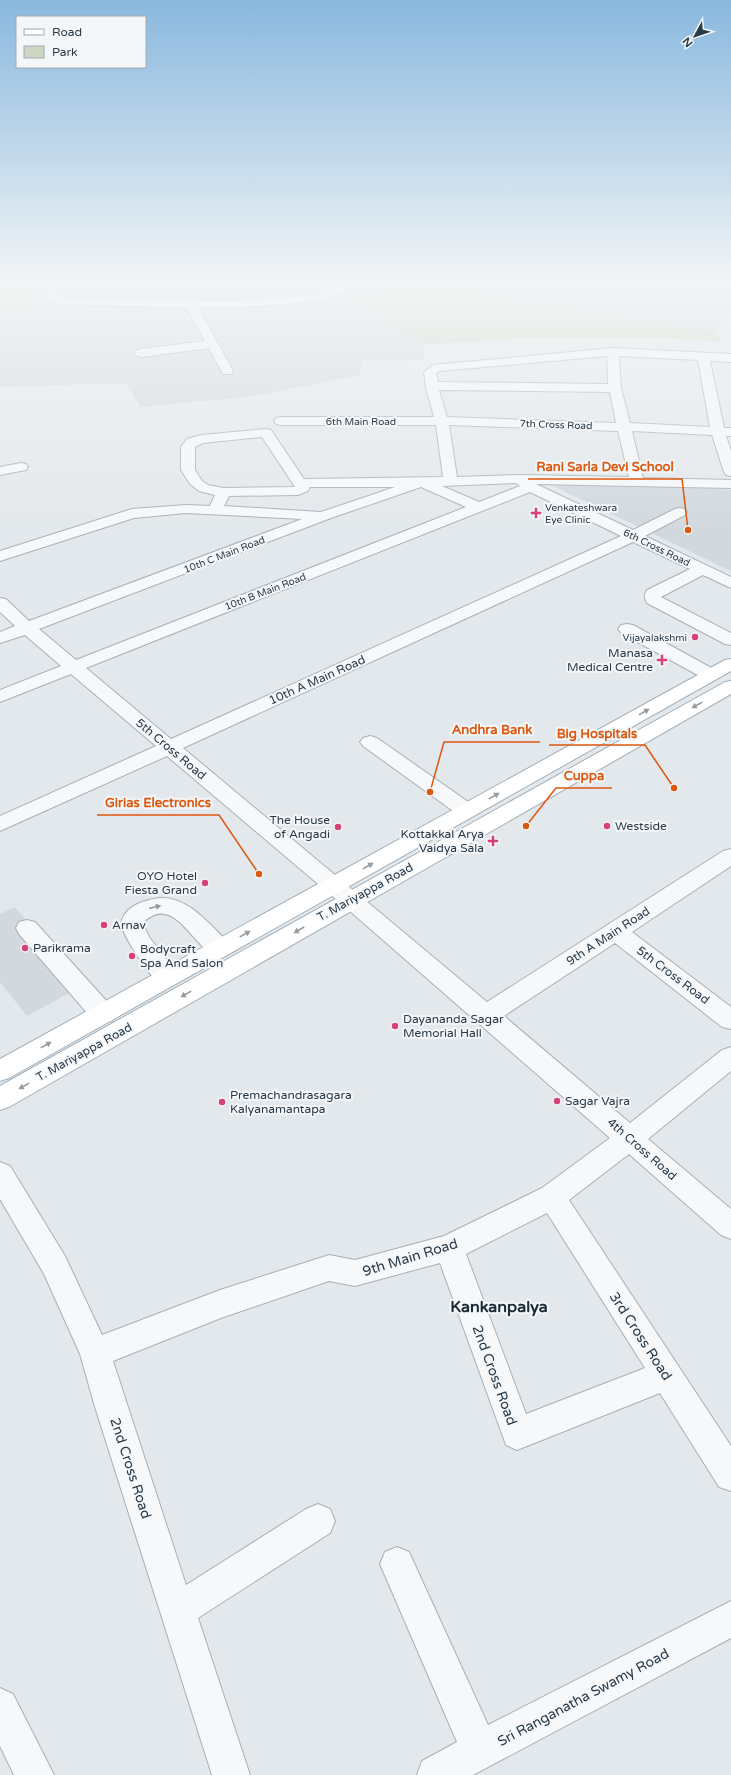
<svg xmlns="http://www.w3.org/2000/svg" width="731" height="1775" font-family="'Varela Round',sans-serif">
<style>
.built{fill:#d1d8de}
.green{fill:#ccd6c3}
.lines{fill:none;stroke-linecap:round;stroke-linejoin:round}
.minor-casing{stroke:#a7b0b7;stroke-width:2}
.major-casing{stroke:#a1afb9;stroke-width:2}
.path{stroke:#c1c6cb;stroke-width:1.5;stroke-dasharray:1.5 1.5;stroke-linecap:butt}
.minor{fill:#f6f8fa;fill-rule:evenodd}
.major{fill:#fff;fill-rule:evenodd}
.oneway{fill:#949ca2}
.oneway2{fill:#9098a0}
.poi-dot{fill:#d84175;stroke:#f3f7f9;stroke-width:1.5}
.labels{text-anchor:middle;stroke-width:4;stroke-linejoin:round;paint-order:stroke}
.far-street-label{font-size:10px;fill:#293946;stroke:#f3f7f9}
.far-poi-label{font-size:10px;fill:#293946;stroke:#f3f7f9;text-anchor:start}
.poi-label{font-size:12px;fill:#293946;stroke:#f3f7f9;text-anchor:start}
.street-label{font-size:12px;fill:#293946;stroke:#f3f7f9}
.near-street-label{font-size:14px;fill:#293946;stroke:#f3f7f9}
.near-neighbourhood-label{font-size:16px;font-weight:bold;fill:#1b2a37;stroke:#f3f7f9}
.leader{fill:none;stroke:#de570f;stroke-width:1.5}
.callout-dot{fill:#de570f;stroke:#f3f7f9;stroke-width:1.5}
.callout-label{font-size:13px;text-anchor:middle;font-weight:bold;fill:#de570f;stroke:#f3f7f9;stroke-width:4;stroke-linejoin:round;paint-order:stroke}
</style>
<rect width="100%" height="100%" fill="#e3e8ec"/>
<g class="built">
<path d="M 0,284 L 712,284 L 703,292 L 731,294 L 731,313 L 715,332 L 723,342 L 665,338 L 519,338 L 424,345 L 424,360 L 362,361 L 360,375 L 246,397 L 141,407 L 125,383 L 0,387 Z"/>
<path d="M 551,485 L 690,487 L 731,490 L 731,571 Z"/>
<path d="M 15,907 L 82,986 L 27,1016 L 0,982 L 0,914 Z"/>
</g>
<g class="green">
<path d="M 0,284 L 37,284 L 41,302 L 0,314 Z"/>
<path d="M 415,284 L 448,284 L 515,300 L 715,332 L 723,342 L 665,338 L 519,338 L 424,345 L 352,299 Z"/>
</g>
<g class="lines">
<g class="minor-casing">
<g id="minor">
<path d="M 43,284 L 53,284 L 59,298 L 65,299 L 236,301 L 299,296 L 326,291 L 347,284 L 363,284 L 362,286 C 351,290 340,294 330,297 C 287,307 241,307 198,307 L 233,371 L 231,374 L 223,374 L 209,348 L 141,357 L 137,356 L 135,353 L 137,350 L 141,349 L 205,341 L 186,307 L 65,305 L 50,302 Z"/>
<path d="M 613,348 L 731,354 L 731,362 L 710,361 L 724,428 L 731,428 L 731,436 L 726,436 L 731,451 L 731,476 L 726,475 L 724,472 L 712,435 L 632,431 L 643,478 L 731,480 L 731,488 L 536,484 L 633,530 L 675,509 L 680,508 L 685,509 L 687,512 L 685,515 L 645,536 L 731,577 L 731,588 L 703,575 L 661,597 L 731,633 L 731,645 L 725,644 L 647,603 C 644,598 644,595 647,590 L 690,569 L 633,542 L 183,748 L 487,1002 L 723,851 L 731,849 L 731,866 L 632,932 L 731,1007 L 731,1029 L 722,1027 L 615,943 L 504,1016 L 630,1123 L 722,1050 L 731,1047 L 731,1071 L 648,1139 L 731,1209 L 731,1239 L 721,1235 L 629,1154 L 569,1200 L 731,1446 L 731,1491 L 719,1487 L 660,1393 L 517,1450 L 506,1445 L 440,1263 L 355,1286 L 329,1281 L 221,1318 L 113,1361 L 186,1585 L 306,1509 L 318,1504 L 330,1509 L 335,1521 L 330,1533 L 198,1618 L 250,1775 L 212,1775 L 95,1407 L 80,1354 L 44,1274 L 0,1199 L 0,1162 L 10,1166 L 65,1256 L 102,1335 L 220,1290 L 329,1255 L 355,1260 L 444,1236 L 542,1188 L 610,1138 L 344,906 L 167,756 L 0,831 L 0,816 L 156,746 L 71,674 L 0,702 L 0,690 L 61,666 L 25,635 L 0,643 L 0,632 L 15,626 L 0,612 L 0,598 L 6,599 L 29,621 L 302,519 L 186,513 L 134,518 L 0,561 L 0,551 L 132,509 L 186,505 L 210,506 L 215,495 L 199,491 L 190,484 L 181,470 L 181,447 L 183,444 L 187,439 L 201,435 L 266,429 L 271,430 L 304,479 L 443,477 L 436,425 L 281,425 L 276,424 L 274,421 L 276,418 L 281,417 L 434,417 L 426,388 L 424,372 L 433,365 ZM 607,356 L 608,384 L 438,382 L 436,373 L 440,371 ZM 619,356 L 698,360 L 710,427 L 630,423 L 621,388 ZM 439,390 L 610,392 L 616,423 L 447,417 ZM 449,425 L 618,431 L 629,477 L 519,475 L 457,477 ZM 262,437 L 295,487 L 224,488 L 208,485 L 202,481 L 195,470 L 195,447 L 203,443 ZM 516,483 L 520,486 L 479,502 L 442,486 ZM 310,487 L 395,487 L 321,512 L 224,506 L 229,496 L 298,495 L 308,491 ZM 421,487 L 466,507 L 76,660 L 39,629 L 331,518 ZM 530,492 L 621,536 L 171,739 L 86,668 ZM 547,1213 L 645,1368 L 526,1414 L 466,1254 Z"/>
<path d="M 21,463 L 26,464 L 28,467 L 26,470 L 0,475 L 0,467 Z"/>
<path d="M 627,624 L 633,625 L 717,671 L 720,675 L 717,679 L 711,680 L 705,679 L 621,633 L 618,629 L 621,625 Z"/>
<path d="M 370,736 L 377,738 L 474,806 L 477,811 L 474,816 L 467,818 L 460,816 L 363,746 L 360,742 L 363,738 Z"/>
<path d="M 160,898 C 188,896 210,925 228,942 L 232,948 L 228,954 C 223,956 219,957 213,954 C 195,947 177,903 152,916 C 148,918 145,920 143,924 L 149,937 L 180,977 L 176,983 C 171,985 167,986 161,984 C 151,979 123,936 121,924 C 124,906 144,900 160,898 Z"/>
<path d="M 27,920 L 35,922 L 112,1007 L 115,1014 L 112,1021 L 103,1023 L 94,1021 L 19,934 L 16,928 L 19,922 Z"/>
<path d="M 397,1547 L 409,1552 L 488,1725 L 731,1601 L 731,1638 L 473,1775 L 417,1775 L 422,1761 L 457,1742 L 380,1564 L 385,1552 Z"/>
<path d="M 0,1688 L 13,1694 L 54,1775 L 14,1775 L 0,1746 Z"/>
</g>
</g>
<g class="major-casing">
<g id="major">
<path d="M 731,659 L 731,671 L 9,1078 L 0,1081 L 0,1059 L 725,660 Z"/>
<path d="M 731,681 L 731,694 L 9,1107 L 0,1110 L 0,1086 L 725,682 Z"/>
</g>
</g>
<path class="path" d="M 0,322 L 43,307"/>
<use href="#minor" class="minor"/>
<use href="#major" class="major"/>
</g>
<defs><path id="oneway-solid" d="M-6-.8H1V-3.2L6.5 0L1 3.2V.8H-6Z"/></defs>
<g class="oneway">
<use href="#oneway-solid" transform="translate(697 705) rotate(151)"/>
<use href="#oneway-solid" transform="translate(644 712) rotate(-29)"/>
<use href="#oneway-solid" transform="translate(494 796) rotate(-29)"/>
<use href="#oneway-solid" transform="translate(368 866) rotate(-29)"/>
<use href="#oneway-solid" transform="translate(299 930) rotate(150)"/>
<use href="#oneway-solid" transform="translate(245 934) rotate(-29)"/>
<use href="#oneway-solid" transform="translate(186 994) rotate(151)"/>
<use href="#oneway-solid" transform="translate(46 1045) rotate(-29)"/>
<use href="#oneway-solid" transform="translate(24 1086) rotate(151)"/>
</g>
<use class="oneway2" href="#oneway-solid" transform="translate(155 907) rotate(-14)"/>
<linearGradient id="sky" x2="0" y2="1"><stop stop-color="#89b8de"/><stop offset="0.53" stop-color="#f2f5f6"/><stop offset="1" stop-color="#f2f5f6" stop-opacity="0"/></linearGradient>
<rect width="731" height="532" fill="url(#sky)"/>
<g class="poi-dot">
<path d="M534 507h4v4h4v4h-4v4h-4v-4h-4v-4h4z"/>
<circle cx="695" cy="637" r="4"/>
<path d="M660 654h4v4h4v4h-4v4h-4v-4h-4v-4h4z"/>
<circle cx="607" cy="826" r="4"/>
<circle cx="338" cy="827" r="4"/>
<path d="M491 835h4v4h4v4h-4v4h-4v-4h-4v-4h4z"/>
<circle cx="205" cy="883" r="4"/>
<circle cx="104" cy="925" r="4"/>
<circle cx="25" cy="948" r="4"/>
<circle cx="132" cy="956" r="4"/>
<circle cx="395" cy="1026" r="4"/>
<circle cx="557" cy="1101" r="4"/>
<circle cx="222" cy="1102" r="4"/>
</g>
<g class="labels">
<g class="far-street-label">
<text x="361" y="425">6th Main Road</text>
<text transform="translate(556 424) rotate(2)" y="4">7th Cross Road</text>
<text transform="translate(657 547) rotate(26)" y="4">6th Cross Road</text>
<text transform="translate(224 554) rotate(-21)" y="4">10th C Main Road</text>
<text transform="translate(265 591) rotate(-21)" y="4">10th B Main Road</text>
</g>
<g class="far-poi-label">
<text x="545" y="511">Venkateshwara<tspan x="545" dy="12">Eye Clinic</tspan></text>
<text x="687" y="641" text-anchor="end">Vijayalakshmi</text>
</g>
<g class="poi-label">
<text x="653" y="657" text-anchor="end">Manasa<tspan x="653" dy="14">Medical Centre</tspan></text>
<text x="330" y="824" text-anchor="end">The House<tspan x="330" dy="14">of Angadi</tspan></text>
<text x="615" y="830">Westside</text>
<text x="484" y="838" text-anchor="end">Kottakkal Arya<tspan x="484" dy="14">Vaidya Sala</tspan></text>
<text x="197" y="880" text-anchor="end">OYO Hotel<tspan x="197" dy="14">Fiesta Grand</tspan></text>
<text x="112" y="929">Arnav</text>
<text x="33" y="952">Parikrama</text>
<text x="140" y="953">Bodycraft<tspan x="140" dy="14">Spa And Salon</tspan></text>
<text x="403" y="1023">Dayananda Sagar<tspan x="403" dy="14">Memorial Hall</tspan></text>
<text x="230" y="1099">Premachandrasagara<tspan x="230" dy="14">Kalyanamantapa</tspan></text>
<text x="565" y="1105">Sagar Vajra</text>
</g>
<g class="street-label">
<text transform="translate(317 680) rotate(-24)" y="4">10th A Main Road</text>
<text transform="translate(171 749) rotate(40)" y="4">5th Cross Road</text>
<text transform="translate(365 892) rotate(-29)" y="4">T. Mariyappa Road</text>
<text transform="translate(608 936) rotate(-33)" y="4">9th A Main Road</text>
<text transform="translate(673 975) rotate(37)" y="4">5th Cross Road</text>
<text transform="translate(84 1052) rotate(-29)" y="4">T. Mariyappa Road</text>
<text transform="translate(642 1149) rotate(41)" y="4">4th Cross Road</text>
</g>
<g class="near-street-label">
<text transform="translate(410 1257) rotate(-17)" y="5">9th Main Road</text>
<text transform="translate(641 1336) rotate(57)" y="5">3rd Cross Road</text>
<text transform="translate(495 1375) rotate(70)" y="5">2nd Cross Road</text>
<text transform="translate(131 1468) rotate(72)" y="5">2nd Cross Road</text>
<text transform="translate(583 1697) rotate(-28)" y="5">Sri Ranganatha Swamy Road</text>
</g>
<g class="near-neighbourhood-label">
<text x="499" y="1312">Kankanpalya</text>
</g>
</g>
<path class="leader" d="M688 530L682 479H528M430 792L444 742H540M674 788L645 745H549M526 826L556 788H612M259 874L219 815H97"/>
<g class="callout-dot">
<circle cx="688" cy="530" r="4"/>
<circle cx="430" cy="792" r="4"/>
<circle cx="674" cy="788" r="4"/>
<circle cx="526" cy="826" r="4"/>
<circle cx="259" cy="874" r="4"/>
</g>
<g class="callout-label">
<text x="605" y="471">Rani Sarla Devi School</text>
<text x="492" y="734">Andhra Bank</text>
<text x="597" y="738">Big Hospitals</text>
<text x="584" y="780">Cuppa</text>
<text x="158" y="807">Girias Electronics</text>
</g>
<rect x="16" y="16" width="130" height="52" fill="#f3f7f9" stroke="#a2abb1"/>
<rect x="24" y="29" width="20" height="6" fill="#ffffff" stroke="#a2abb1"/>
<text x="52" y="36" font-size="12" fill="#293946">Road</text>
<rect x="24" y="46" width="20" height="12" fill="#ccd6c3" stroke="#a2abb1"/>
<text x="52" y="56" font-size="12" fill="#293946">Park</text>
<g transform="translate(695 36) rotate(230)" stroke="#f3f7f9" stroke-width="3" paint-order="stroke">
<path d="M0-3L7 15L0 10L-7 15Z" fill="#293946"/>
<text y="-6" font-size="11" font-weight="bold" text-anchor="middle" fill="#293946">N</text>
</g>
</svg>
